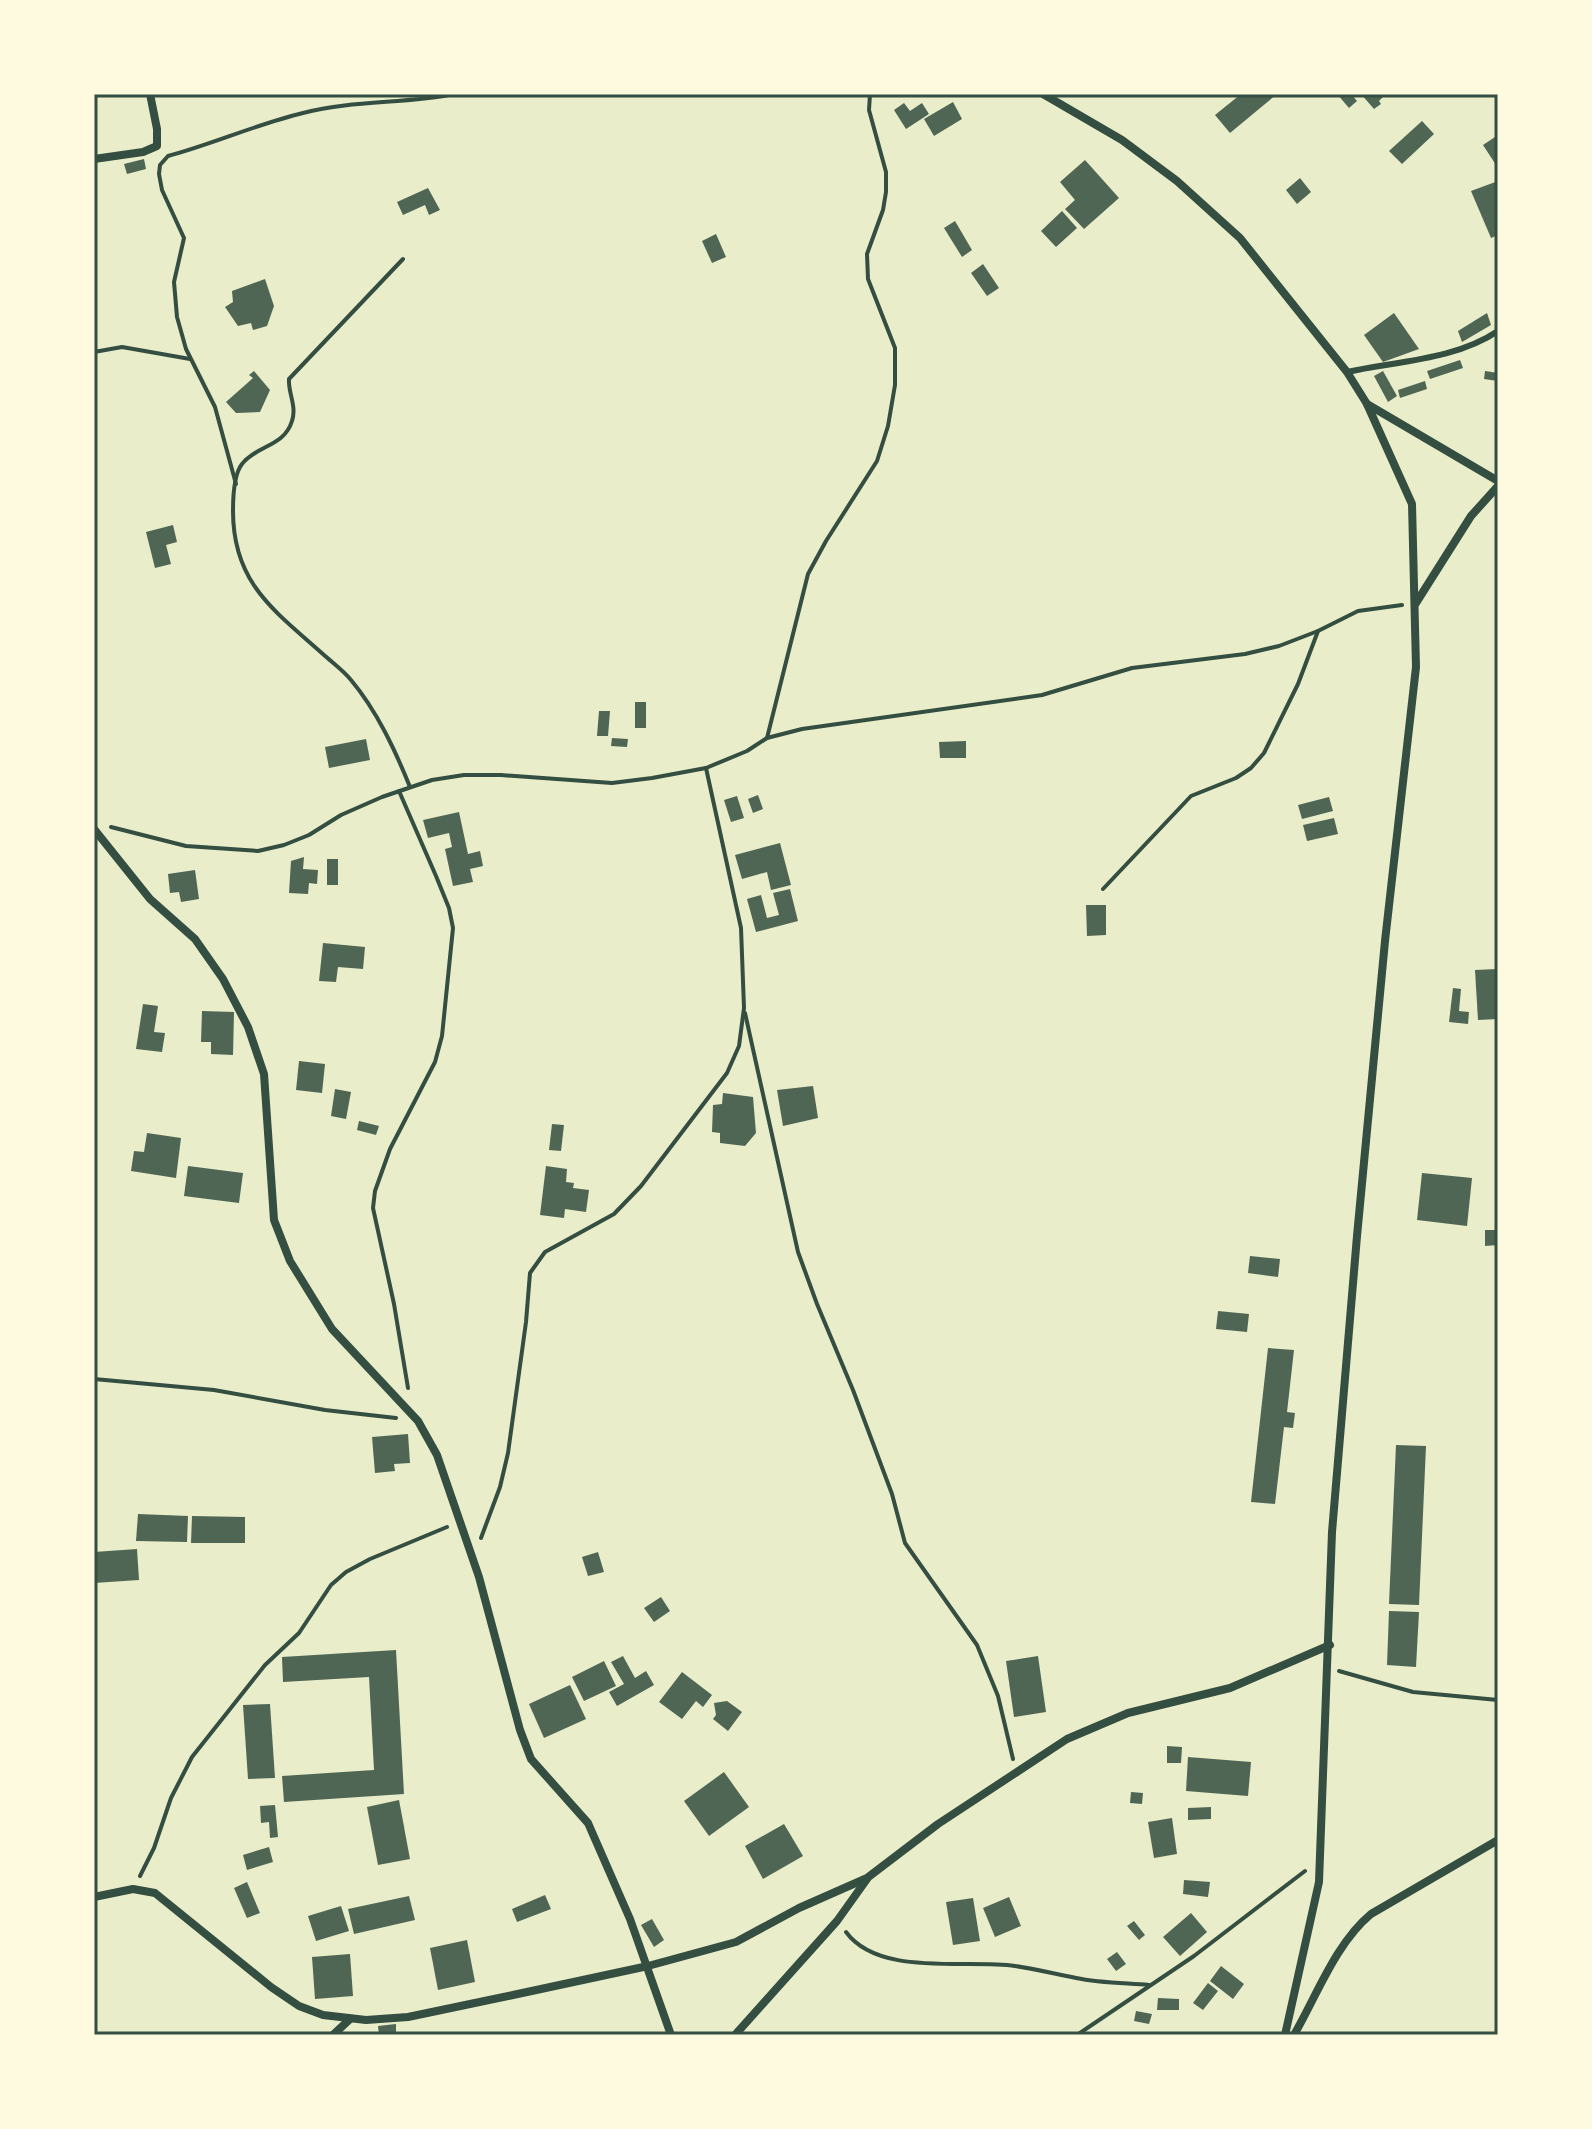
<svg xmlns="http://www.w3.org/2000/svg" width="1592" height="2129" font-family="'Noto Sans',sans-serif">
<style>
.building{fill:#4f6655}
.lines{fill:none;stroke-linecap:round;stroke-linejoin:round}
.path{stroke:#344e41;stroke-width:4}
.service{stroke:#344e41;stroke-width:6}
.minor{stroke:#344e41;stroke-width:8}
.neatline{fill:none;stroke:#344e41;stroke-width:3}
</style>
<rect width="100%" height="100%" fill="#e9edc9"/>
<g class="building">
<path d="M 1241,94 L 1277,94 L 1230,133 L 1215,115 Z"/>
<path d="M 1337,94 L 1351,94 L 1357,101 L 1349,108 Z"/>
<path d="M 1361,94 L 1380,94 L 1383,97 L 1379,101 L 1381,104 L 1374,109 Z"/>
<path d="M 953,102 L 962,119 L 934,136 L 924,119 Z"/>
<path d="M 904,103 L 910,111 L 922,103 L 929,114 L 906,129 L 894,110 Z"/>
<path d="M 1422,121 L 1434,134 L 1402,164 L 1389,151 Z"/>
<path d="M 1498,135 L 1498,168 L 1483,145 Z"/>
<path d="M 144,159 L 146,169 L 127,174 L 124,164 Z"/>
<path d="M 1085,160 L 1119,198 L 1084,229 L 1065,209 L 1075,200 L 1060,182 Z"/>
<path d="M 1300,178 L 1311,192 L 1297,204 L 1286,190 Z"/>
<path d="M 1498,181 L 1498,235 L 1491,238 L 1471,191 Z"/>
<path d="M 428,188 L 440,210 L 429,215 L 425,205 L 403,215 L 397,202 Z"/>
<path d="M 1062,211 L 1077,228 L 1056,247 L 1041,231 Z"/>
<path d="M 955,221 L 972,250 L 962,257 L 944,228 Z"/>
<path d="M 716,234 L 726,257 L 712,263 L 702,241 Z"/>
<path d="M 983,264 L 999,288 L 987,296 L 971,273 Z"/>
<path d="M 265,279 L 274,306 L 267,326 L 253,330 L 251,323 L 238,326 L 225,307 L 233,302 L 232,291 Z"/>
<path d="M 1394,313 L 1419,349 L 1383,362 L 1364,335 Z"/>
<path d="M 1487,313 L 1491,325 L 1462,342 L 1458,331 Z"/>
<path d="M 1460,360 L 1463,368 L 1430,379 L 1427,371 Z"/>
<path d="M 254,371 L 270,390 L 260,412 L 236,413 L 226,402 L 253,378 L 249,375 Z"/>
<path d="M 1383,371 L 1397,396 L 1388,402 L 1374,376 Z"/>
<path d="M 1485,371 L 1498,373 L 1498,381 L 1484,379 Z"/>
<path d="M 1425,381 L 1427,389 L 1400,398 L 1398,390 Z"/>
<path d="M 173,525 L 177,542 L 166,545 L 171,564 L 155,568 L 146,532 Z"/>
<rect x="635" y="702" width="11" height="26"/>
<path d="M 599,711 L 610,711 L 608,736 L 597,736 Z"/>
<path d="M 612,738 L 628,739 L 627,747 L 611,746 Z"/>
<path d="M 366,739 L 370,760 L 329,768 L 325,747 Z"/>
<path d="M 966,741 L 966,758 L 940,758 L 939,742 Z"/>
<path d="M 758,795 L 763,809 L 753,813 L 748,799 Z"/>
<path d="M 737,796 L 744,818 L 731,822 L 724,800 Z"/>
<path d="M 1329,797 L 1333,811 L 1302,819 L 1298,805 Z"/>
<path d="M 459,812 L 468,854 L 480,851 L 483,866 L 470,869 L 473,882 L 453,886 L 445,849 L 452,847 L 449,833 L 428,838 L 423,820 Z"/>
<path d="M 1334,818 L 1338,834 L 1307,841 L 1303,825 Z"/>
<path d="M 780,843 L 791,885 L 771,890 L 767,872 L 742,879 L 735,855 Z"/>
<path d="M 304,857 L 303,869 L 318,870 L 317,884 L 309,883 L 308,894 L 289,893 L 291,861 Z"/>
<rect x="327" y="859" width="11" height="26"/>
<path d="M 195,870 L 199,899 L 181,902 L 179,892 L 170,893 L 168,874 Z"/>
<path d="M 790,889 L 798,921 L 756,932 L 747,899 L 761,895 L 767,918 L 779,915 L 773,893 Z"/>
<path d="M 1086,905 L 1106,905 L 1106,935 L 1087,936 Z"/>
<path d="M 323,943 L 365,947 L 363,969 L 338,967 L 336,982 L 319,981 Z"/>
<path d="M 1497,969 L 1498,1019 L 1478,1020 L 1475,970 Z"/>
<path d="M 1453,988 L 1461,989 L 1459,1011 L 1469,1012 L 1468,1024 L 1449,1022 Z"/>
<path d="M 143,1004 L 158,1006 L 154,1032 L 165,1033 L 162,1052 L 136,1049 Z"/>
<path d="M 202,1011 L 234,1012 L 233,1055 L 211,1054 L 211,1042 L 201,1042 Z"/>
<path d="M 299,1061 L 325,1064 L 322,1093 L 296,1090 Z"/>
<path d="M 813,1086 L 818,1118 L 783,1126 L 777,1090 Z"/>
<path d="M 335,1089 L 351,1092 L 346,1119 L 331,1116 Z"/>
<path d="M 723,1093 L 753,1097 L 756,1133 L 745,1146 L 720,1143 L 720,1133 L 712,1132 L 713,1105 L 722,1104 Z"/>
<path d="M 359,1121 L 379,1126 L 376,1135 L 357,1130 Z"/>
<path d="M 552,1124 L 564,1125 L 561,1151 L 549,1150 Z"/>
<path d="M 147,1133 L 181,1138 L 176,1178 L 131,1171 L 134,1151 L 144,1152 Z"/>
<path d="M 188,1166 L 243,1173 L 239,1203 L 184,1196 Z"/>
<path d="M 546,1166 L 567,1169 L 566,1182 L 574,1183 L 573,1188 L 589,1190 L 586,1212 L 565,1209 L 564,1218 L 540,1215 Z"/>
<path d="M 1422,1173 L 1472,1178 L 1467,1226 L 1417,1220 Z"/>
<path d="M 1485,1230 L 1498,1230 L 1498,1245 L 1485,1246 Z"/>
<path d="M 1250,1256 L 1280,1259 L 1278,1277 L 1248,1273 Z"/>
<path d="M 1218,1311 L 1249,1314 L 1247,1332 L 1216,1329 Z"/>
<path d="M 1268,1348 L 1294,1350 L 1287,1412 L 1295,1413 L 1293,1428 L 1284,1427 L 1275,1504 L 1251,1502 Z"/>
<path d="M 408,1434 L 410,1463 L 394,1464 L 395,1471 L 375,1473 L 372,1437 Z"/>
<path d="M 1396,1445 L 1426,1446 L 1419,1605 L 1389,1604 Z"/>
<path d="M 138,1514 L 188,1516 L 187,1542 L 136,1541 Z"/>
<path d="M 192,1516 L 245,1517 L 245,1543 L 191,1543 Z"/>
<path d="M 137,1549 L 139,1580 L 94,1583 L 94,1552 Z"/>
<path d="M 598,1552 L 604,1572 L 588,1576 L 582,1557 Z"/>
<path d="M 661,1597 L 670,1611 L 654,1622 L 644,1608 Z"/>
<path d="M 1389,1611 L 1419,1612 L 1416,1667 L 1387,1665 Z"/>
<path d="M 396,1650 L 404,1794 L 284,1802 L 282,1776 L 374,1770 L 369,1677 L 283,1682 L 282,1657 Z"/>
<path d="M 623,1656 L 635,1678 L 646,1671 L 654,1685 L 617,1706 L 609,1692 L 624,1684 L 611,1662 Z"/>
<path d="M 1038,1656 L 1046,1712 L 1014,1717 L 1006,1661 Z"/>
<path d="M 604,1661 L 616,1686 L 584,1701 L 572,1677 Z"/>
<path d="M 682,1672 L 712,1695 L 703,1707 L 696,1701 L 682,1719 L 659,1702 Z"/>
<path d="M 570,1685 L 586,1719 L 544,1738 L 529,1704 Z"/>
<path d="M 727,1701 L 742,1712 L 728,1731 L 713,1719 L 716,1715 L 714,1703 Z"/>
<path d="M 270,1704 L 275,1778 L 248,1779 L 243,1705 Z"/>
<path d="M 1167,1746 L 1182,1747 L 1181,1763 L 1167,1763 Z"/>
<path d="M 1188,1757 L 1251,1762 L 1248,1796 L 1186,1791 Z"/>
<path d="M 724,1772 L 749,1807 L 709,1836 L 684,1801 Z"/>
<path d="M 1131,1792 L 1143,1793 L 1142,1804 L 1130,1803 Z"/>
<path d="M 399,1800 L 410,1859 L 378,1865 L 367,1807 Z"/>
<path d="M 275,1805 L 278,1837 L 270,1838 L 269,1822 L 261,1823 L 260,1806 Z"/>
<path d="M 1211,1807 L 1211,1819 L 1188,1820 L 1188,1808 Z"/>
<path d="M 1172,1818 L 1177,1854 L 1154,1858 L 1148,1822 Z"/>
<path d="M 784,1824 L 803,1856 L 763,1879 L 745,1846 Z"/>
<path d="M 269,1847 L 273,1862 L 247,1870 L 243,1855 Z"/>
<path d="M 1184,1880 L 1210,1882 L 1208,1897 L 1183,1894 Z"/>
<path d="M 247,1882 L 260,1913 L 247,1918 L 234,1888 Z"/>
<path d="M 545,1895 L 551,1909 L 517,1922 L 512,1909 Z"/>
<path d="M 409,1896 L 415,1920 L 354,1934 L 348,1909 Z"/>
<path d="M 1009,1897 L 1021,1926 L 995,1937 L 983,1908 Z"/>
<path d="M 973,1898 L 980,1941 L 953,1945 L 946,1902 Z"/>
<path d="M 341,1906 L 349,1931 L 316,1941 L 308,1916 Z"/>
<path d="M 1191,1913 L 1207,1932 L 1180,1956 L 1163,1937 Z"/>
<path d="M 652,1919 L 664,1940 L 654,1947 L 641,1925 Z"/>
<path d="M 1134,1921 L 1145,1935 L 1139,1940 L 1127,1926 Z"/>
<path d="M 467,1940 L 475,1982 L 438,1990 L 430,1948 Z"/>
<path d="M 1117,1952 L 1126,1964 L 1116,1971 L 1107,1959 Z"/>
<path d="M 350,1954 L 353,1996 L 315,1999 L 312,1957 Z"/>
<path d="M 1221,1966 L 1244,1984 L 1233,1999 L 1210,1981 Z"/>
<path d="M 1208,1983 L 1218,1991 L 1203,2010 L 1193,2003 Z"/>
<path d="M 1158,1998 L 1179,1999 L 1179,2010 L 1157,2010 Z"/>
<path d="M 1136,2011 L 1152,2014 L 1149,2024 L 1134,2021 Z"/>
<path d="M 396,2024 L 396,2035 L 379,2035 L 378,2026 Z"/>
</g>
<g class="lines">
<g class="path">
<path d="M 403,259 L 289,379 C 288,393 297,406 292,421 C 284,447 257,445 242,464 C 234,474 233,498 233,511 C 233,584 275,611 324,655 C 333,663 344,671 351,680 C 377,711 395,750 410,787"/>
<path d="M 94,352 L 122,347 L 190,359"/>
<path d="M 236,484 L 215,407 L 186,349 L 177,317 L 174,282 L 184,238 L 162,190 L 159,174 L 160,165 L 168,156 C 213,144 257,124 303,113 C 353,100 405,104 455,94"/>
<path d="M 767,738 L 808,574 L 826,541 L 877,461 L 888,426 L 895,385 L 895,348 L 868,279 L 867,254 L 883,210 L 886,192 L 886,172 L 869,110 L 870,94"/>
<path d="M 399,791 L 436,876 L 449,908 L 453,928 L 442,1036 L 435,1062 L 390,1149 L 375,1191 L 373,1208 L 394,1304 L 408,1388"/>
<path d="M 111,827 L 186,846 L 258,851 L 284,845 L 309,835 L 341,815 L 382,797 L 432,780 L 464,775 L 501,775 L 612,783 L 652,778 L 706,768 L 747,751 L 767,738 L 802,729 L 1042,695 L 1132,668 L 1245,654 L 1279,646 L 1318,631 L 1358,611 L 1402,605"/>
<path d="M 1103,889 L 1191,796 L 1236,778 L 1251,768 L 1264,753 L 1298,684 L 1318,631"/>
<path d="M 745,1013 L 798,1252 L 817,1304 L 853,1390 L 892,1494 L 905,1543 L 977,1645 L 998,1696 L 1013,1759"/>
<path d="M 94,1379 L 214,1390 L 325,1410 L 396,1418"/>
<path d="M 481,1538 L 500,1487 L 508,1453 L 526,1322 L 530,1273 L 545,1252 L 614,1214 L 641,1186 L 727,1073 L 739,1046 L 744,1008 L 741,928 L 706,768"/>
<path d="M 1339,1671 L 1413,1692 L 1498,1700"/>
<path d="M 140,1876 L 154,1848 L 171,1798 L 192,1757 L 265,1665 L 299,1633 L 331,1585 L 346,1572 L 370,1559 L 447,1527"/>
<path d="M 846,1932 C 879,1977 966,1959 1015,1966 C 1036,1969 1055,1974 1076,1978 C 1100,1983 1125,1983 1149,1985"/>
<path d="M 1077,2035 L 1194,1956 L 1305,1871"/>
</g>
<path class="service" d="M 1347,372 C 1397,361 1455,360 1498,331"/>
<g class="minor">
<path d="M 1043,94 L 1122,140 L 1177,181 L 1240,238 L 1347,372 L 1367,404 L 1412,504 L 1416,667 L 1385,941 L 1357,1236 L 1332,1532 L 1319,1882 L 1285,2035"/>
<path d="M 94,159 L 143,152 L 157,146 L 157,129 L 150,94"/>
<path d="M 1367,404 L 1498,481"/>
<path d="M 1416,603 L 1471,516 L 1498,486"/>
<path d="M 94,829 L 150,899 L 195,939 L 223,979 L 248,1027 L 264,1074 L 274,1220 L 290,1261 L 332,1329 L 418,1421 L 437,1455 L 479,1577 L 520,1730 L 531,1759 L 588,1823 L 630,1919 L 671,2035"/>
<path d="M 94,1897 L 133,1889 L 155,1893 L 271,1987 L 299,2006 L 323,2015 L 366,2020 L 408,2017 L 513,1995 L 648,1966 L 736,1942 L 799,1908 L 867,1878 L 938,1824 L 1067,1739 L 1128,1713 L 1230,1688 L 1330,1645"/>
<path d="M 333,2035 L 350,2019"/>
<path d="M 735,2035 L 837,1921 L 867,1879"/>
<path d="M 1294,2035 C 1317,1995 1336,1943 1371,1914 L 1498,1840"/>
</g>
</g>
<rect width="1592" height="2129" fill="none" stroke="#fefae0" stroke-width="192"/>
<rect x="96" y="96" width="1400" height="1937" class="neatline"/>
</svg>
